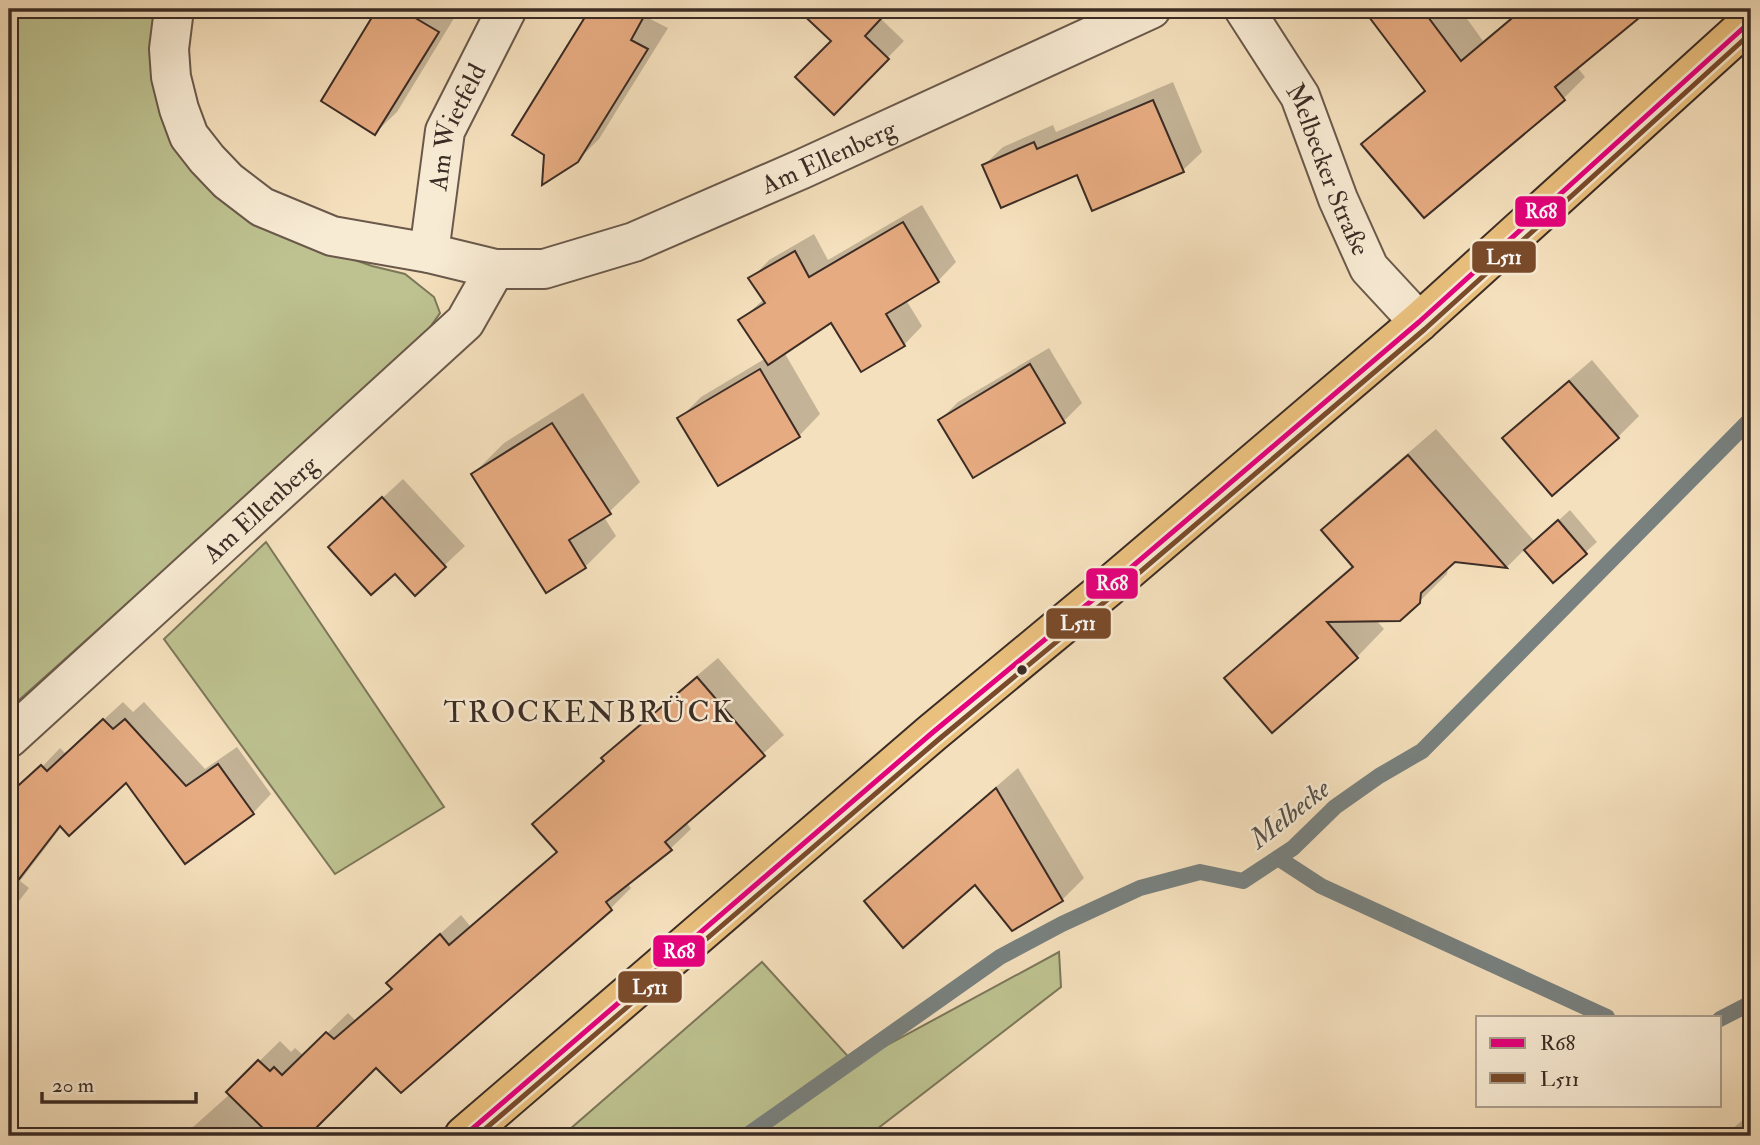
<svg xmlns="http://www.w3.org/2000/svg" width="1760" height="1145" font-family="'IM FELL Double Pica',serif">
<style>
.green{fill:#bdc290;stroke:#7c775a;stroke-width:2}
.shadow{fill:#0003}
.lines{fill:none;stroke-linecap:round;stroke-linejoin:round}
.stream{stroke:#78817f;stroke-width:16}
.building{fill:#e7ab81;stroke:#3b2c25;stroke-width:2}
.minor-casing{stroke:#6a594b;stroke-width:42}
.primary-casing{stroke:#3b2c25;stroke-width:42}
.minor{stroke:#f8ebd4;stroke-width:38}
.primary{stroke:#eac07e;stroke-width:38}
.bus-1-casing{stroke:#f8ebd4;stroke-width:10}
.bus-2-casing{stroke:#f8ebd4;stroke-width:10}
.bus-1{stroke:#e5007d;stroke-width:5}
.bus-2{stroke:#7a4b2a;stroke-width:5}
.bus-dot{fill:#3b2c25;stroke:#f8ebd4;stroke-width:2.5}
.labels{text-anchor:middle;stroke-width:5;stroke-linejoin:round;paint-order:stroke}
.street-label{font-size:26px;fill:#3b2c25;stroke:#f8ebd4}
.water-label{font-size:28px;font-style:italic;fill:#54504a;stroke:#f8ebd4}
.quarter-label{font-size:30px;letter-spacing:2px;fill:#3b2c25;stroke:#f8ebd4}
.line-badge{stroke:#f8ebd4;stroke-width:2.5}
.badge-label{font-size:19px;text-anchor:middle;font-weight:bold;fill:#fff}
</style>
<rect width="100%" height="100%" fill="#f5e0bd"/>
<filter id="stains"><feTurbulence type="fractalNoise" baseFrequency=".00286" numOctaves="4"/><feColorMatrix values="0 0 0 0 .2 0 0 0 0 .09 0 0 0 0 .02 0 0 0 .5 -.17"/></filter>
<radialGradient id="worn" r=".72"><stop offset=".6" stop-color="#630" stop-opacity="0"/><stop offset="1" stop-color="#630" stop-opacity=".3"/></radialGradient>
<g class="green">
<path d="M 9,9 L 161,9 L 156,88 L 274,232 L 372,266 L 405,274 L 434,297 L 440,313 L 421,340 L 355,400 L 9,709 Z"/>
<path d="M 266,542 L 444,807 L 335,874 L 164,639 Z"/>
<path d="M 1059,952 L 1061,987 L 868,1136 L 562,1136 L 762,962 L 854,1063 Z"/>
</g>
<g class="shadow">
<path d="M 379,9 L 459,10 L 397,112 L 375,133 L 323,101 Z"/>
<path d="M 581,9 L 656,9 L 650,19 L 668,28 L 599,139 L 577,161 L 589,14 Z"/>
<path d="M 828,9 L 889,9 L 880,18 L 904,41 L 834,113 L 833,41 L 815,23 Z"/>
<path d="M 1365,9 L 1460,9 L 1483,41 L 1521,9 L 1528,9 L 1537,20 L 1551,9 L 1648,9 L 1577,67 L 1585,77 L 1564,98 L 1364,144 L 1385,122 L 1426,89 Z"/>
<path d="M 1173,82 L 1202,152 L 1183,170 L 1078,173 L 984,165 L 1003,147 L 1053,125 L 1056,132 Z"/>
<path d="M 922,205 L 956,262 L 938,281 L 906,300 L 922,326 L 904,345 L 832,320 L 784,352 L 820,414 L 799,436 L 679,419 L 701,397 L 766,358 L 740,321 L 764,299 L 751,279 L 769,260 L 814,234 L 828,260 Z"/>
<path d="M 1049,348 L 1082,403 L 1064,421 L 974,476 L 940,420 L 958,402 Z"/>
<path d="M 1592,360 L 1639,416 L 1618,437 L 1504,438 L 1526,417 Z"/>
<path d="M 583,393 L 640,482 L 604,517 L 616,536 L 585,567 L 473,474 L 504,443 Z"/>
<path d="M 1436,429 L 1535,542 L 1570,510 L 1597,542 L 1553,581 L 1525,549 L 1507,567 L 1455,561 L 1448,567 L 1447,574 L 1419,602 L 1375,619 L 1384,629 L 1357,657 L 1226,679 L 1254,651 L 1353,565 L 1323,530 L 1350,503 Z"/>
<path d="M 403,479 L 465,546 L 415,593 L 350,528 Z"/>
<path d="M 718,658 L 784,735 L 686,822 L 691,829 L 670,849 L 627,883 L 631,888 L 611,908 L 376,1066 L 305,1136 L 183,1136 L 230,1094 L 228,1092 L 280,1041 L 291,1052 L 295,1048 L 304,1056 L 348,1013 L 355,1020 L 393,988 L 409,962 L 461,915 L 470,926 L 558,851 L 534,824 L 605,760 L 603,758 L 624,737 Z"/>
<path d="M 123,702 L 133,712 L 144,702 L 205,769 L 237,747 L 271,794 L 253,813 L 127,781 L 62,826 L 20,881 L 29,888 L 9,914 L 9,802 L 60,748 L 66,754 Z"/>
<path d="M 1018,768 L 1084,878 L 1062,900 L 1012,929 L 975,882 L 867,901 L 888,879 Z"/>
<path d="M 1745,1118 L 1751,1125 L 1751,1136 L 1724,1136 Z"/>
</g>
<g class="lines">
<g class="stream">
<path d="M 1278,858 L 1321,886 L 1607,1017"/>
<path d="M 1720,1019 L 1751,1003"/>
<path d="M 746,1136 L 1000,957 L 1062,924 L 1140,888 L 1200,872 L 1243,881 L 1293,848 L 1335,807 L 1379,776 L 1422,751 L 1751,419"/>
</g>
</g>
<g class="building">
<path d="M 377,9 L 400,9 L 439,32 L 375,135 L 321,101 Z"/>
<path d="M 590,9 L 648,9 L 631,40 L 648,49 L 578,162 L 542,185 L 544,155 L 512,135 Z"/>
<path d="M 797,9 L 890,9 L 865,36 L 889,59 L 834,115 L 795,77 L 831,41 Z"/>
<path d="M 1363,9 L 1422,9 L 1461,61 L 1523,9 L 1650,9 L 1555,87 L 1565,100 L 1424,218 L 1361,144 L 1425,91 Z"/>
<path d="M 1153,100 L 1184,172 L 1092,211 L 1077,175 L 1001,208 L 982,165 L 1034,142 L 1037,149 Z"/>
<path d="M 903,222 L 939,282 L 886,314 L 905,346 L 861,372 L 831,323 L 768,365 L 738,320 L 765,303 L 748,278 L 795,251 L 809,277 Z"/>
<path d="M 1030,364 L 1065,423 L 973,478 L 938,420 Z"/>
<path d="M 760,369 L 800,437 L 718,486 L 677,418 Z"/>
<path d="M 1569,381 L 1619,438 L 1552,496 L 1502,438 Z"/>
<path d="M 552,423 L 611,514 L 569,540 L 586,568 L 546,593 L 471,474 Z"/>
<path d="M 1408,455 L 1507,568 L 1455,562 L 1421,593 L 1420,603 L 1400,621 L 1327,622 L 1358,658 L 1272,733 L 1224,678 L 1353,567 L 1321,530 Z"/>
<path d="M 382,497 L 446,567 L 415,596 L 395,574 L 371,595 L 328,547 Z"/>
<path d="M 1558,520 L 1587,554 L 1553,583 L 1524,550 Z"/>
<path d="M 697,677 L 765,756 L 665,842 L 672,850 L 606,902 L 612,910 L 401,1093 L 376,1068 L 308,1136 L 271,1136 L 226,1092 L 258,1060 L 270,1071 L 274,1067 L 282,1075 L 326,1032 L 334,1039 L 392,989 L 386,983 L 440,934 L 449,945 L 557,852 L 532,824 L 604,761 L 601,758 Z"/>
<path d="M 103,719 L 113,729 L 125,719 L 186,786 L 218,764 L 254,814 L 185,864 L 126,783 L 69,836 L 60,826 L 9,892 L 9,794 L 41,765 L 47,771 Z"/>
<path d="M 996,788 L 1063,901 L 1012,931 L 975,885 L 903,948 L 864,901 Z"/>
</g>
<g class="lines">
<g class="minor-casing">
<g id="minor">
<path id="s1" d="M 174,9 L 169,49 L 171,77 L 179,109 L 189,136 L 207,159 L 228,181 L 262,207 L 332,236 L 429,253 L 495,269 L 544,269 L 634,242 L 802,169 L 1151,9"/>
<path id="s2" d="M 1244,9 L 1300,96 L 1338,199 L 1369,268 L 1419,322"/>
<path id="s3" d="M 429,253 L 445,131 L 507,9"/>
<path id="s4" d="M 9,738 L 465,322 L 495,269"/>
</g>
</g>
<g class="primary-casing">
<path id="primary" d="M 464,1136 L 932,733 L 1107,588 L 1419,322 L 1751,21"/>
</g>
<use href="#minor" class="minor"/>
<use href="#primary" class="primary"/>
<g class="bus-1-casing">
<path id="bus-1" d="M 464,1136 L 932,733 L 1107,588 L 1419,322 L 1751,21"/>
</g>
<g class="bus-2-casing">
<path id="bus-2" d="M 477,1136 L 938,740 L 1113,595 L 1425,329 L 1751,33"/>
</g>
<use href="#bus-1" class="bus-1"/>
<use href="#bus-2" class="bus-2"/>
</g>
<circle class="bus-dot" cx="1022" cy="670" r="6"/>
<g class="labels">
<g class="street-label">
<text dy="9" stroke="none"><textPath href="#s3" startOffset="130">Am Wietfeld</textPath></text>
<text dy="9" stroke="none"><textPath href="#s1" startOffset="830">Am Ellenberg</textPath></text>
<text dy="9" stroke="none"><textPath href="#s2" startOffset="182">Melbecker Straße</textPath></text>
<text dy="9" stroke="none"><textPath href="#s4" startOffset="340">Am Ellenberg</textPath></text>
</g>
<g class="water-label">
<text transform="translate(1289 813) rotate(-38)" y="10">Melbecke</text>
</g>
<g class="quarter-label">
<text x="589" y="722">TROCKENBRÜCK</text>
</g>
</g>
<g class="line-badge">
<rect x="1514" y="195" width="53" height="33" rx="7" fill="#e5007d"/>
<rect x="1471" y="240" width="66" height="34" rx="7" fill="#7a4b2a"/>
<rect x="1085" y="567" width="54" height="33" rx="7" fill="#e5007d"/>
<rect x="1045" y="607" width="67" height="33" rx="7" fill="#7a4b2a"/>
<rect x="652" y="934" width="54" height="34" rx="7" fill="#e5007d"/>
<rect x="617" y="970" width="66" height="34" rx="7" fill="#7a4b2a"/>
</g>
<g class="badge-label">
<text x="1541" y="218">R68</text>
<text x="1504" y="264">L511</text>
<text x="1112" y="590">R68</text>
<text x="1078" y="630">L511</text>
<text x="679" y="958">R68</text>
<text x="650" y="994">L511</text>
</g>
<rect width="1760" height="1145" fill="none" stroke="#f5e0bd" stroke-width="35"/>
<rect x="10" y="10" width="1739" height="1124" fill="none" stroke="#3b2c25" stroke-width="3.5"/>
<rect x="18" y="18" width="1725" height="1110" fill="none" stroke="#3b2c25" stroke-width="2"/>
<rect x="1476" y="1016" width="245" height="91" fill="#f8ebd4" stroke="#ac9f8e" stroke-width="2"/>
<rect x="1490" y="1038" width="35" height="10" fill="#e5007d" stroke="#ac9f8e" stroke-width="2"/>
<text x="1540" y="1050" font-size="21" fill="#3b2c25">R68</text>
<rect x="1490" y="1073" width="35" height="10" fill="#7a4b2a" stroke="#ac9f8e" stroke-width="2"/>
<text x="1540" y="1086" font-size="21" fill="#3b2c25">L511</text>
<path d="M42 1092v10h154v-10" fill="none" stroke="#3b2c25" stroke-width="3.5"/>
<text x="52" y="1092" font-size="21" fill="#3b2c25" stroke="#f8ebd4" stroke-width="5" paint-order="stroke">20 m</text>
<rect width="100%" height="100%" filter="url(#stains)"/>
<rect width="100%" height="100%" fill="url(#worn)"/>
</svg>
